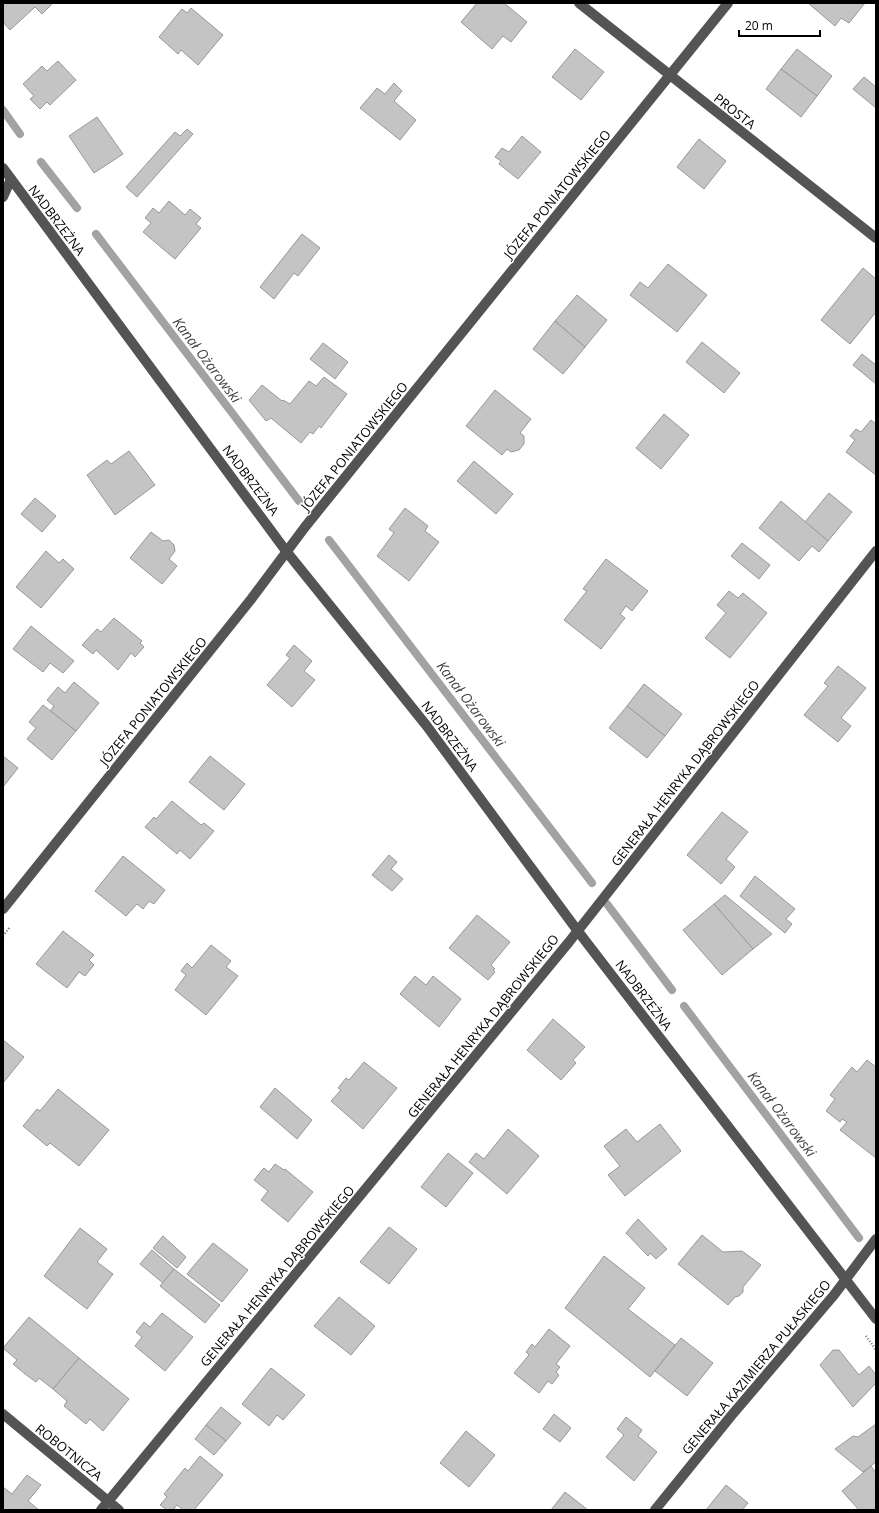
<svg xmlns="http://www.w3.org/2000/svg" width="879" height="1513" font-family="'Open Sans',sans-serif">
<style>
.lines{fill:none;stroke-linecap:round;stroke-linejoin:round}
.stream{stroke:#a2a2a2;stroke-width:8}
.building{fill:#c4c4c4;stroke:#989898}
.path{stroke:#767676;stroke-width:2.5;stroke-dasharray:1 2;stroke-linecap:butt}
.minor{stroke:#545454;stroke-width:10}
.labels{text-anchor:middle;stroke-width:3;stroke-linejoin:round;paint-order:stroke}
.street-label{font-size:13px;fill:#000;stroke:#fff}
.water-label{font-size:14px;font-style:italic;fill:#434343;stroke:#fff}
</style>
<rect width="100%" height="100%" fill="#fff"/>
<g class="lines">
<g class="stream">
<path d="M 3,110 L 20,134"/>
<path d="M 41,162 L 77,208"/>
<path d="M 96,234 L 299,501"/>
<path d="M 329,540 L 592,883"/>
<path d="M 607,904 L 672,990"/>
<path d="M 684,1006 L 859,1238"/>
</g>
</g>
<g class="building">
<path d="M 3,3 L 53,3 L 42,14 L 35,7 L 10,30 L 3,22 Z"/>
<path d="M 477,3 L 504,3 L 527,22 L 511,42 L 503,36 L 492,49 L 461,22 Z"/>
<path d="M 808,3 L 865,3 L 849,23 L 841,18 L 835,26 Z"/>
<path d="M 191,8 L 223,35 L 198,65 L 181,50 L 178,54 L 159,37 L 182,9 L 187,13 Z"/>
<path d="M 575,49 L 604,72 L 581,100 L 552,77 Z"/>
<path d="M 797,49 L 832,76 L 817,96 L 781,69 Z"/>
<path d="M 58,61 L 76,80 L 50,105 L 47,102 L 40,109 L 30,99 L 34,96 L 23,84 L 42,66 L 47,71 Z"/>
<path d="M 781,69 L 817,96 L 801,117 L 766,89 Z"/>
<path d="M 864,77 L 876,87 L 876,108 L 853,89 Z"/>
<path d="M 394,83 L 402,91 L 394,101 L 416,120 L 400,140 L 360,108 L 377,88 L 385,94 Z"/>
<path d="M 97,117 L 123,154 L 94,173 L 69,136 Z"/>
<path d="M 187,129 L 193,134 L 137,197 L 126,187 L 175,132 L 180,136 Z"/>
<path d="M 522,136 L 541,152 L 518,179 L 499,164 L 501,161 L 495,157 L 502,148 L 509,152 Z"/>
<path d="M 699,139 L 726,161 L 704,189 L 677,167 Z"/>
<path d="M 169,201 L 185,215 L 190,209 L 201,218 L 196,224 L 201,228 L 175,259 L 143,232 L 151,223 L 145,218 L 153,208 L 159,213 Z"/>
<path d="M 302,234 L 320,248 L 298,276 L 294,273 L 274,299 L 260,287 Z"/>
<path d="M 668,264 L 707,295 L 677,332 L 630,295 L 640,282 L 648,288 Z"/>
<path d="M 863,268 L 876,279 L 876,312 L 850,344 L 821,320 Z"/>
<path d="M 577,295 L 607,320 L 585,347 L 555,321 Z"/>
<path d="M 555,321 L 585,347 L 563,374 L 533,349 Z"/>
<path d="M 702,342 L 740,373 L 724,393 L 686,362 Z"/>
<path d="M 323,343 L 348,362 L 335,379 L 310,359 Z"/>
<path d="M 862,354 L 876,365 L 876,384 L 853,365 Z"/>
<path d="M 324,377 L 347,394 L 321,428 L 319,426 L 313,434 L 310,432 L 301,443 L 271,418 L 266,421 L 249,400 L 262,385 L 282,401 L 283,400 L 290,404 L 309,381 L 316,386 Z"/>
<path d="M 495,390 L 531,419 L 520,433 L 524,436 L 524,444 L 519,450 L 511,452 L 507,449 L 502,455 L 466,426 Z"/>
<path d="M 664,414 L 689,435 L 661,469 L 636,448 Z"/>
<path d="M 871,420 L 876,424 L 876,475 L 846,452 L 855,440 L 850,436 L 856,429 L 861,432 Z"/>
<path d="M 129,451 L 155,485 L 115,515 L 87,475 L 107,460 L 111,464 Z"/>
<path d="M 474,461 L 513,494 L 496,514 L 457,481 Z"/>
<path d="M 829,493 L 852,512 L 828,541 L 805,522 Z"/>
<path d="M 35,498 L 56,516 L 42,532 L 21,514 Z"/>
<path d="M 781,501 L 828,541 L 819,552 L 812,546 L 799,561 L 759,528 Z"/>
<path d="M 405,508 L 428,526 L 425,531 L 439,542 L 409,581 L 377,556 L 394,533 L 389,529 Z"/>
<path d="M 151,532 L 163,541 L 169,540 L 174,545 L 175,551 L 169,559 L 177,566 L 162,584 L 130,558 Z"/>
<path d="M 742,543 L 770,565 L 759,579 L 731,556 Z"/>
<path d="M 46,551 L 59,563 L 63,559 L 74,569 L 41,608 L 16,587 Z"/>
<path d="M 606,559 L 648,591 L 632,611 L 626,606 L 620,614 L 625,618 L 601,649 L 564,620 L 587,591 L 583,589 Z"/>
<path d="M 729,591 L 738,598 L 743,593 L 767,613 L 730,658 L 705,638 L 726,613 L 717,605 Z"/>
<path d="M 114,618 L 142,641 L 140,643 L 144,647 L 135,657 L 131,653 L 118,670 L 96,650 L 93,654 L 82,645 L 97,629 L 101,632 Z"/>
<path d="M 31,626 L 74,661 L 63,673 L 50,663 L 43,672 L 13,649 Z"/>
<path d="M 294,645 L 312,661 L 304,671 L 315,680 L 292,707 L 267,685 L 290,658 L 286,655 Z"/>
<path d="M 838,666 L 866,688 L 841,718 L 851,726 L 838,742 L 804,715 L 828,686 L 824,683 Z"/>
<path d="M 74,682 L 99,703 L 76,731 L 50,711 L 54,706 L 47,700 L 58,687 L 65,693 Z"/>
<path d="M 644,684 L 682,714 L 665,736 L 627,706 Z"/>
<path d="M 43,705 L 76,731 L 52,760 L 27,739 L 36,728 L 29,722 Z"/>
<path d="M 627,706 L 665,736 L 647,758 L 609,728 Z"/>
<path d="M 3,756 L 18,768 L 3,787 Z"/>
<path d="M 210,756 L 245,784 L 224,810 L 189,782 Z"/>
<path d="M 172,801 L 201,825 L 204,823 L 214,831 L 190,859 L 180,850 L 177,854 L 145,827 L 154,817 L 156,819 Z"/>
<path d="M 722,812 L 748,832 L 726,859 L 735,867 L 721,884 L 687,855 Z"/>
<path d="M 389,855 L 397,862 L 391,869 L 403,879 L 392,891 L 372,875 Z"/>
<path d="M 123,856 L 165,890 L 154,904 L 149,901 L 143,909 L 137,904 L 126,916 L 95,891 Z"/>
<path d="M 755,876 L 795,909 L 786,919 L 792,924 L 785,933 L 740,896 Z"/>
<path d="M 725,895 L 772,934 L 753,949 L 714,904 Z"/>
<path d="M 714,904 L 753,949 L 722,975 L 683,930 Z"/>
<path d="M 477,915 L 510,942 L 491,965 L 495,969 L 493,970 L 495,972 L 488,980 L 449,948 Z"/>
<path d="M 63,931 L 94,955 L 89,960 L 94,965 L 85,976 L 79,972 L 67,988 L 36,964 Z"/>
<path d="M 211,945 L 231,961 L 226,967 L 238,976 L 206,1015 L 175,990 L 186,975 L 181,971 L 187,963 L 192,968 Z"/>
<path d="M 415,976 L 426,985 L 433,976 L 461,999 L 439,1027 L 400,994 Z"/>
<path d="M 553,1019 L 585,1047 L 573,1060 L 576,1063 L 561,1080 L 527,1050 Z"/>
<path d="M 3,1040 L 24,1057 L 3,1083 Z"/>
<path d="M 867,1060 L 876,1067 L 876,1158 L 840,1130 L 847,1122 L 842,1119 L 840,1122 L 826,1111 L 835,1099 L 830,1095 L 852,1067 L 857,1072 Z"/>
<path d="M 364,1062 L 397,1088 L 363,1129 L 331,1101 L 341,1090 L 338,1088 L 346,1078 L 349,1080 Z"/>
<path d="M 275,1088 L 312,1120 L 297,1139 L 260,1107 Z"/>
<path d="M 58,1089 L 109,1130 L 79,1166 L 50,1143 L 47,1146 L 23,1126 L 37,1109 L 40,1111 Z"/>
<path d="M 660,1124 L 681,1151 L 625,1196 L 608,1175 L 620,1166 L 604,1146 L 626,1129 L 637,1142 Z"/>
<path d="M 508,1129 L 539,1156 L 507,1194 L 469,1162 L 476,1153 L 484,1159 Z"/>
<path d="M 448,1153 L 473,1173 L 446,1207 L 421,1187 Z"/>
<path d="M 275,1164 L 284,1170 L 285,1169 L 313,1192 L 288,1222 L 261,1200 L 268,1191 L 254,1180 L 264,1168 L 269,1172 Z"/>
<path d="M 638,1219 L 667,1249 L 656,1259 L 650,1253 L 648,1256 L 626,1233 Z"/>
<path d="M 389,1227 L 417,1249 L 389,1284 L 360,1262 Z"/>
<path d="M 80,1228 L 107,1249 L 97,1262 L 113,1274 L 87,1309 L 44,1276 Z"/>
<path d="M 702,1235 L 723,1252 L 742,1251 L 761,1265 L 743,1287 L 743,1292 L 739,1296 L 735,1297 L 728,1305 L 678,1264 Z"/>
<path d="M 163,1236 L 186,1257 L 177,1268 L 153,1248 Z"/>
<path d="M 213,1243 L 248,1270 L 222,1302 L 187,1274 Z"/>
<path d="M 152,1250 L 174,1269 L 163,1283 L 140,1264 Z"/>
<path d="M 604,1256 L 645,1288 L 628,1309 L 675,1345 L 650,1377 L 565,1308 Z"/>
<path d="M 174,1269 L 220,1305 L 205,1323 L 160,1286 Z"/>
<path d="M 339,1297 L 375,1326 L 351,1355 L 314,1326 Z"/>
<path d="M 162,1313 L 193,1337 L 165,1371 L 135,1346 L 142,1337 L 136,1332 L 144,1322 L 150,1327 Z"/>
<path d="M 29,1317 L 79,1358 L 53,1389 L 39,1378 L 36,1382 L 25,1374 L 13,1364 L 17,1360 L 3,1348 Z"/>
<path d="M 549,1329 L 570,1346 L 556,1364 L 560,1367 L 556,1372 L 559,1375 L 552,1384 L 548,1381 L 539,1393 L 514,1373 L 529,1355 L 526,1352 L 532,1344 L 535,1347 Z"/>
<path d="M 681,1338 L 713,1363 L 687,1396 L 655,1371 Z"/>
<path d="M 833,1350 L 839,1350 L 859,1375 L 869,1366 L 876,1375 L 876,1383 L 853,1407 L 820,1365 Z"/>
<path d="M 79,1358 L 129,1399 L 103,1431 L 90,1419 L 86,1424 L 64,1406 L 67,1401 L 53,1389 Z"/>
<path d="M 271,1368 L 305,1395 L 283,1420 L 277,1415 L 269,1426 L 242,1404 Z"/>
<path d="M 221,1407 L 241,1423 L 226,1441 L 206,1425 Z"/>
<path d="M 554,1414 L 571,1428 L 560,1442 L 543,1429 Z"/>
<path d="M 626,1417 L 642,1430 L 638,1436 L 657,1452 L 634,1481 L 606,1457 L 624,1435 L 617,1429 Z"/>
<path d="M 876,1424 L 876,1462 L 863,1472 L 835,1449 L 853,1436 L 858,1437 Z"/>
<path d="M 206,1425 L 226,1441 L 214,1455 L 195,1439 Z"/>
<path d="M 466,1431 L 495,1455 L 469,1487 L 440,1463 Z"/>
<path d="M 200,1456 L 223,1475 L 194,1510 L 183,1510 L 177,1505 L 173,1510 L 167,1510 L 160,1505 L 167,1497 L 164,1494 L 185,1468 L 188,1471 Z"/>
<path d="M 871,1466 L 876,1473 L 876,1482 L 875,1483 L 876,1485 L 876,1508 L 873,1510 L 859,1510 L 842,1491 Z"/>
<path d="M 27,1475 L 41,1485 L 28,1501 L 39,1510 L 3,1510 L 3,1487 L 12,1494 Z"/>
<path d="M 726,1485 L 748,1503 L 742,1510 L 706,1510 Z"/>
<path d="M 565,1492 L 588,1510 L 551,1510 Z"/>
</g>
<g class="lines">
<g class="path">
<path d="M 3,936 L 10,927"/>
<path d="M 866,1336 L 876,1350"/>
</g>
<g class="minor">
<path d="M 579,3 L 876,238"/>
<path d="M 3,168 L 286,551 L 426,725 L 577,930 L 876,1319"/>
<path d="M 3,197 L 11,179"/>
<path d="M 3,909 L 252,598 L 305,527 L 728,3"/>
<path d="M 3,1414 L 119,1510"/>
<path d="M 101,1510 L 569,942 L 876,551"/>
<path d="M 655,1510 L 731,1416 L 834,1295 L 876,1239"/>
</g>
</g>
<g class="labels">
<g class="street-label">
<text transform="translate(735 111) rotate(38)" y="5">PROSTA</text>
<text transform="translate(557 194) rotate(-51)" y="5">JÓZEFA PONIATOWSKIEGO</text>
<text transform="translate(57 220) rotate(53)" y="5">NADBRZEŻNA</text>
<text transform="translate(354 446) rotate(-51)" y="5">JÓZEFA PONIATOWSKIEGO</text>
<text transform="translate(251 480) rotate(53)" y="5">NADBRZEŻNA</text>
<text transform="translate(153 701) rotate(-51)" y="5">JÓZEFA PONIATOWSKIEGO</text>
<text transform="translate(450 736) rotate(53)" y="5">NADBRZEŻNA</text>
<text transform="translate(685 773) rotate(-52)" y="5">GENERAŁA HENRYKA DĄBROWSKIEGO</text>
<text transform="translate(644 995) rotate(53)" y="5">NADBRZEŻNA</text>
<text transform="translate(483 1026) rotate(-51)" y="5">GENERAŁA HENRYKA DĄBROWSKIEGO</text>
<text transform="translate(277 1276) rotate(-50)" y="5">GENERAŁA HENRYKA DĄBROWSKIEGO</text>
<text transform="translate(756 1367) rotate(-50)" y="5">GENERAŁA KAZIMIERZA PUŁASKIEGO</text>
<text transform="translate(69 1452) rotate(39)" y="5">ROBOTNICZA</text>
</g>
<g class="water-label">
<text transform="translate(207 360) rotate(53)" y="5">Kanał Ożarowski</text>
<text transform="translate(471 704) rotate(53)" y="5">Kanał Ożarowski</text>
<text transform="translate(782 1114) rotate(53)" y="5">Kanał Ożarowski</text>
</g>
</g>
<rect width="879" height="1513" fill="none" stroke="#000000" stroke-width="8"/>
<path d="M739 30v6h81v-6" fill="none" stroke="#000000" stroke-width="2"/>
<text x="745" y="30" font-size="12" fill="#000000" stroke="#ffffff" stroke-width="3" paint-order="stroke">20 m</text>
</svg>
